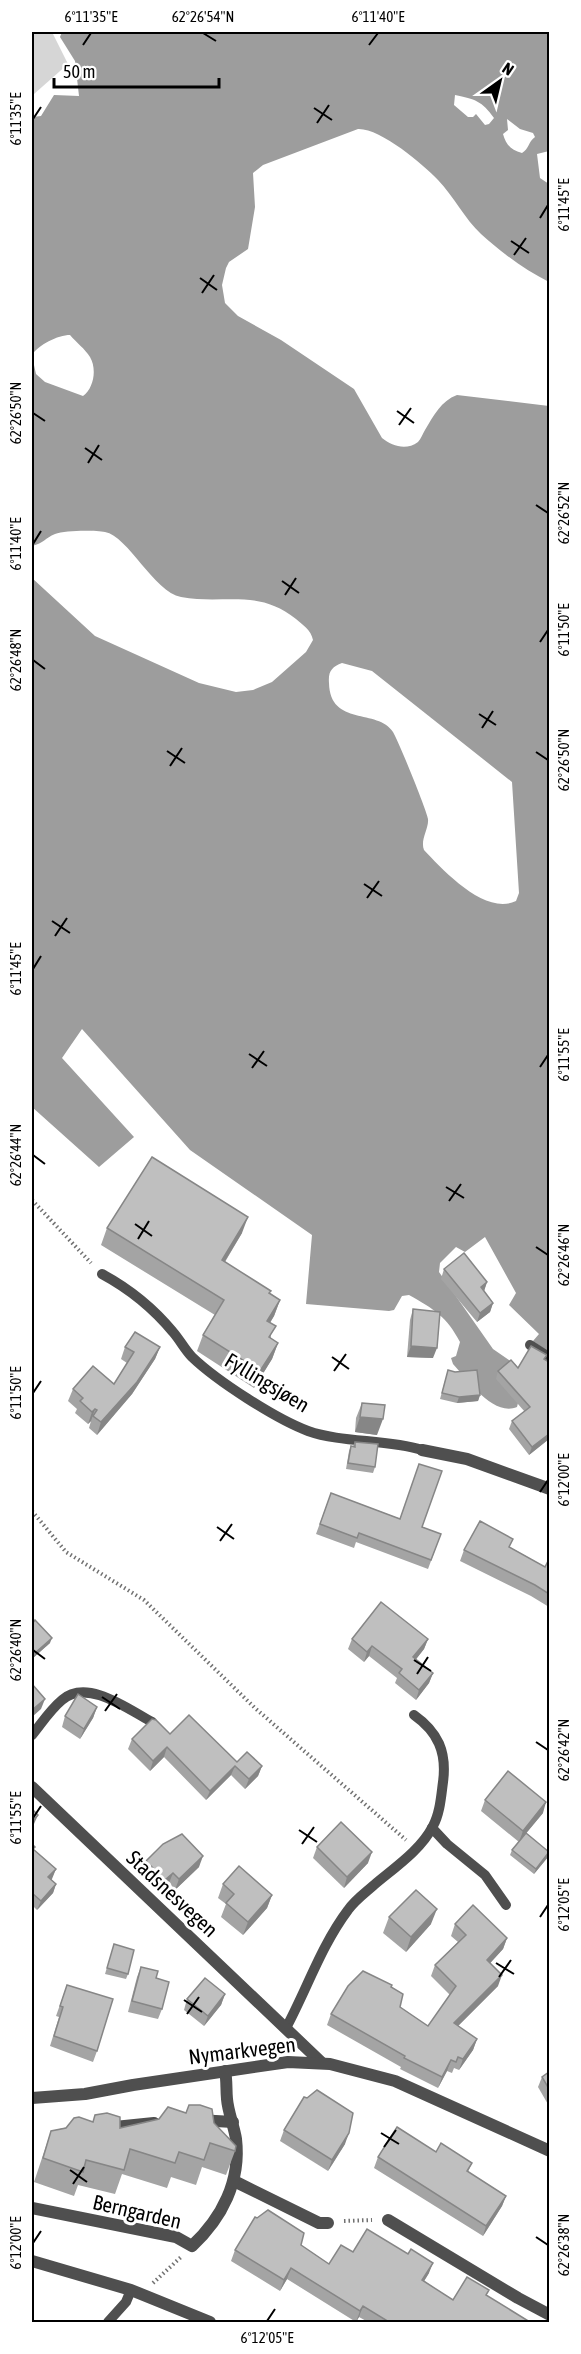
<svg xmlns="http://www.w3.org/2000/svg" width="581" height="2354" font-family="'Asap Condensed',sans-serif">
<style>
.green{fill:#d6d6d6}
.water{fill:#9d9d9d;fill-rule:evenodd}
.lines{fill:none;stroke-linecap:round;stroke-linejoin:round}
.path{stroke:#717171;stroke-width:4;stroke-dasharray:1.5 3;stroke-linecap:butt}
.service{stroke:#4f4f4f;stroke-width:10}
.minor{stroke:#4f4f4f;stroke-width:12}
.tertiary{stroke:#4f4f4f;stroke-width:12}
.wall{fill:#a4a4a4}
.shaded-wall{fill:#868686}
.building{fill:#bfbfbf;stroke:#868686;stroke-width:1.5}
.ticks{fill:none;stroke:#000;stroke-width:2}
.labels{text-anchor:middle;stroke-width:6;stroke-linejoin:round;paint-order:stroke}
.street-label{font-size:21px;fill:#000;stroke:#fff}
.neatline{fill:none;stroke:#000;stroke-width:2}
.ticks-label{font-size:15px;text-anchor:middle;fill:#000}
</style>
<rect width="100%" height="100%" fill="#fff"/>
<path class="green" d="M 32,32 L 52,32 L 68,64 L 34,94 L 32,93 Z"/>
<path class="water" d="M 62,32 L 549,32 L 549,151 L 537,154 L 540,178 L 549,184 L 549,282 C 525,270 502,253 481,234 C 465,219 454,197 438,180 C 423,164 380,128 358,129 L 263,165 L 253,173 L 255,207 L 248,249 L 229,262 L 226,268 L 222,285 L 225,303 L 238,316 L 281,340 L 354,389 L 382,438 C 392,446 406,451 418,442 C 421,439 423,433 425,430 C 434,415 441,401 457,395 L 549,406 L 550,1348 L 547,1351 L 533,1341 L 539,1334 L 509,1305 L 516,1293 L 485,1237 L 465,1252 L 456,1247 L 440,1263 L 439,1272 L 493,1349 L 516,1365 L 518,1403 L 517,1407 C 493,1417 467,1379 453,1364 L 451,1358 L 456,1356 L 460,1342 C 447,1317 434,1309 409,1295 L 402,1296 L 394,1310 L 389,1311 L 306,1304 L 312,1235 L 190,1150 L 82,1029 L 62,1058 L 134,1137 L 99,1167 L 32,1107 L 32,578 L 95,636 L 199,683 L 236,692 L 253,690 L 272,682 L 306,652 L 313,640 C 311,630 303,625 296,619 C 257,588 224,605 181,597 C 154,592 128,536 105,532 C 95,530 65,530 55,534 C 45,538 44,543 32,546 L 32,356 L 36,374 L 45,382 L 83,396 C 94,388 97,369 90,357 C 85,349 76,342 70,335 C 58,335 38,345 32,355 L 32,117 L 41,116 L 54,95 L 79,96 L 75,61 L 60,37 ZM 455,95 C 475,99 482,101 494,118 L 489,124 L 485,125 L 476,114 L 473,117 L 468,117 L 454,105 ZM 507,119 L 520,129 L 533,133 L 535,137 C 528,142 529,149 522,153 C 511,150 506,145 503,134 L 508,130 ZM 342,663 L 372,671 L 512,782 L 519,893 L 516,901 C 485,916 443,870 424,850 C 420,840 429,829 428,819 C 427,811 398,740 393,732 C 378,708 330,727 329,683 C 328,671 332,667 342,663 Z"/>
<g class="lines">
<g class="path">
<path d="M 32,1200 L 91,1263"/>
<path d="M 32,1511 L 66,1552 L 144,1600 L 255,1708 L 406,1840"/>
<path d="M 344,2221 L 372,2220"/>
<path d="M 153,2283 L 181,2257"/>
</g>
<g class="service">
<path d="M 102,1274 C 128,1288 154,1309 173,1332 C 180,1340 185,1350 192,1357 C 217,1381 276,1419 308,1431 C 342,1443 386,1439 422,1450"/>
<path d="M 530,1345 L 550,1358"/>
<path d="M 32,1735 C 41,1724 50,1710 62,1700 C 87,1678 128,1709 152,1722"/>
<path d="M 432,1828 L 447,1844 L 485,1875 L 506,1905"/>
<path d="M 286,2028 C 307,1989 321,1946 348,1910 C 355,1900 365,1893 374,1885 C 394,1868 421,1850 433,1826 C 440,1813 441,1797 443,1782 C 447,1752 438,1732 414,1715"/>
<path d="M 108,2322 L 126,2302 L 131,2290"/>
</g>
<g class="minor">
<path d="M 422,1450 L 467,1459 L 550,1489"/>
<path d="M 32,1787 L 322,2063"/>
<path d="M 32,2098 L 85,2094 L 133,2085 L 288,2062 L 330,2064 L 395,2081 L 550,2151"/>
<path d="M 198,2120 L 233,2122"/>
<path d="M 105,2128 L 154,2123"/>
<path d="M 234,2181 L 319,2223 L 328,2223"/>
<path d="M 32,2208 L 176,2237 L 192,2246 C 222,2218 241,2181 236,2139 C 234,2126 228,2112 227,2099 C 226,2089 227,2080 225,2071"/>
<path d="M 388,2220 L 518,2298 L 550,2315"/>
</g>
<path class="tertiary" d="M 32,2261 L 131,2290 L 210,2322"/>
</g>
<g class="wall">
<path d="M 107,1228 L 242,1233 L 225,1262 L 280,1300 L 274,1316 L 270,1323 L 271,1338 L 278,1343 L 272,1359 L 254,1388 L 197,1351 L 203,1335 L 215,1315 L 101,1245 Z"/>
<path d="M 444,1269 L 487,1282 L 484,1291 L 493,1303 L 490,1312 L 477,1322 L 441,1279 Z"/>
<path d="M 413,1309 L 433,1358 L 407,1357 L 410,1320 Z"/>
<path d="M 125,1347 L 160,1347 L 155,1359 L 132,1394 L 97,1435 L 89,1428 L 91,1421 L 88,1424 L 75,1413 L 77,1409 L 68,1401 L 73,1389 L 114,1384 L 127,1363 L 121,1359 Z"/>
<path d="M 545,1359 L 549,1439 L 529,1455 L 509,1429 L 512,1421 L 525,1412 L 496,1379 L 498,1371 L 518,1368 Z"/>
<path d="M 448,1370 L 480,1395 L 478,1401 L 457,1403 L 440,1399 Z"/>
<path d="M 362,1403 L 377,1435 L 355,1432 L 356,1418 Z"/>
<path d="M 355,1442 L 375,1467 L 373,1473 L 346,1469 L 349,1451 L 351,1446 L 353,1446 Z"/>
<path d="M 331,1493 L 441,1534 L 428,1569 L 356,1542 L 354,1548 L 316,1534 Z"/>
<path d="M 510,1547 L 545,1567 L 549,1559 L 549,1607 L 531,1596 L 460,1561 L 464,1550 Z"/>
<path d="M 32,1624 L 50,1643 L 33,1658 L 32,1656 Z"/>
<path d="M 352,1639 L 428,1639 L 424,1649 L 416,1659 L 433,1673 L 429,1683 L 416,1700 L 395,1683 L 397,1678 L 369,1656 L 364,1662 L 348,1649 Z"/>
<path d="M 97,1707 L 93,1718 L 80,1739 L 62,1727 L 65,1716 Z"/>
<path d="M 170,1734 L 237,1762 L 262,1766 L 258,1776 L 245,1789 L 231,1775 L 206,1800 L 164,1757 L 150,1771 L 128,1749 L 132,1739 Z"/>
<path d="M 485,1800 L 543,1813 L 526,1833 L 548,1857 L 534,1874 L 510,1855 L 512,1850 L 519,1842 L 481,1811 Z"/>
<path d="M 32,1844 L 34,1850 L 56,1869 L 51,1879 L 56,1884 L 53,1893 L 37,1910 L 32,1905 Z"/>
<path d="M 317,1847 L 368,1863 L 344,1888 L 313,1858 Z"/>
<path d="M 146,1861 L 199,1867 L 175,1890 L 169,1883 L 161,1891 L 142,1871 Z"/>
<path d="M 223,1884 L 272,1895 L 267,1908 L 243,1935 L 221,1917 L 226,1904 L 218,1898 Z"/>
<path d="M 389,1917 L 431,1924 L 406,1952 L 383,1933 Z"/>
<path d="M 455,1924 L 507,1938 L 503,1949 L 490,1963 L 498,1986 L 458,2026 L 477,2039 L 473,2050 L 459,2070 L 454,2068 L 452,2073 L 447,2071 L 438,2088 L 400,2069 L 401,2067 L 327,2025 L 331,2014 L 391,1987 L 400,2007 L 428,2026 L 450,1995 L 431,1976 L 435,1965 L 458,1942 L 451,1936 Z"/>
<path d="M 114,1944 L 128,1974 L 126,1979 L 105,1974 Z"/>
<path d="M 141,1967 L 156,1978 L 162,2009 L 158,2019 L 128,2012 L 137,1977 Z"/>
<path d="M 67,1985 L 97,2051 L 93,2062 L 50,2046 L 59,2017 L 56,2016 Z"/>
<path d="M 225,1994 L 221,2005 L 204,2026 L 184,2010 L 187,1999 Z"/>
<path d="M 549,2072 L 549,2106 L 538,2087 L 542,2077 Z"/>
<path d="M 189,2105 L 214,2123 L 235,2151 L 226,2175 L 202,2167 L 196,2185 L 171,2177 L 167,2188 L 122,2174 L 115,2194 L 78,2185 L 74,2196 L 34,2182 L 51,2131 L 93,2121 L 120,2128 L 186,2113 Z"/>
<path d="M 284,2130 L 345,2144 L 328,2171 L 280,2141 Z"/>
<path d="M 436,2152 L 472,2163 L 468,2172 L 506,2196 L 502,2206 L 483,2236 L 374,2168 L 378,2157 Z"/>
<path d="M 301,2245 L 329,2264 L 353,2252 L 429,2273 L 424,2281 L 453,2300 L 487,2296 L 530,2322 L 368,2322 L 359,2317 L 356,2322 L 287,2279 L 280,2291 L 231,2261 L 235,2250 Z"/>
</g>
<g class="shaded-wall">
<path d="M 248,1217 L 242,1233 L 216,1276 L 222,1260 Z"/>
<path d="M 487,1282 L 484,1291 L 481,1287 Z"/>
<path d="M 280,1300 L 274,1316 L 261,1337 L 267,1321 Z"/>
<path d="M 493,1303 L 490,1312 L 477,1322 L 480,1313 Z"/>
<path d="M 278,1343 L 272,1359 L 254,1388 L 260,1371 Z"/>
<path d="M 411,1346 L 437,1348 L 433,1358 L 407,1357 Z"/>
<path d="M 160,1347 L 155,1359 L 132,1394 L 97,1435 L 101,1422 Z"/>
<path d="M 480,1395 L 478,1401 L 457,1403 L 459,1397 Z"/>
<path d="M 95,1409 L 91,1421 L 88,1424 L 92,1412 Z"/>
<path d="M 360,1417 L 383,1419 L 377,1435 L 355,1432 Z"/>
<path d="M 549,1434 L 549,1439 L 529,1455 L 532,1447 Z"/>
<path d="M 52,1638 L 50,1643 L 33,1658 L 35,1653 Z"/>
<path d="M 428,1639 L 424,1649 L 410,1667 L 413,1657 Z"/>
<path d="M 372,1646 L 369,1656 L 364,1662 L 367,1652 Z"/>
<path d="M 433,1673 L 429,1683 L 416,1700 L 419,1690 Z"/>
<path d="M 45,1699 L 41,1709 L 32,1717 L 32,1710 Z"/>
<path d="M 97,1707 L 93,1718 L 80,1739 L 84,1729 Z"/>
<path d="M 167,1747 L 164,1757 L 150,1771 L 153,1761 Z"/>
<path d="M 235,1766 L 231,1775 L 206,1800 L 210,1791 Z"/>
<path d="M 262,1766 L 258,1776 L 245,1789 L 249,1779 Z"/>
<path d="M 546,1802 L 543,1813 L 519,1842 L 523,1831 Z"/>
<path d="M 38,1815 L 34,1824 L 32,1827 L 32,1822 Z"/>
<path d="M 372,1852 L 368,1863 L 344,1888 L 347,1877 Z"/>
<path d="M 549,1853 L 548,1857 L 534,1874 L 536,1869 Z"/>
<path d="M 203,1856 L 199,1867 L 175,1890 L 179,1879 Z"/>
<path d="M 56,1869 L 52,1879 L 45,1886 L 48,1877 Z"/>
<path d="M 173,1873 L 169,1883 L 161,1891 L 165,1880 Z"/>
<path d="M 56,1884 L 53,1893 L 37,1910 L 41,1901 Z"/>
<path d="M 272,1895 L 267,1908 L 243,1935 L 248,1922 Z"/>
<path d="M 437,1909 L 431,1924 L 406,1952 L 411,1937 Z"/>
<path d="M 507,1938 L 503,1949 L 483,1971 L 487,1960 Z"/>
<path d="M 502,1975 L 498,1986 L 450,2034 L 454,2023 Z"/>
<path d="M 225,1994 L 221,2005 L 204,2026 L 208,2016 Z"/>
<path d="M 477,2039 L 473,2050 L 459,2070 L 463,2059 Z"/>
<path d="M 451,2060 L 447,2071 L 438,2088 L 442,2077 Z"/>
<path d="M 349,2133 L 345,2144 L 328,2171 L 332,2160 Z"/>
<path d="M 506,2196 L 502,2206 L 483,2236 L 486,2226 Z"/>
<path d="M 433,2263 L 429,2273 L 418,2291 L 422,2280 Z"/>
<path d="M 291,2268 L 287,2279 L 280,2291 L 284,2280 Z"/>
<path d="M 363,2306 L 359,2317 L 356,2322 L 360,2311 Z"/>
</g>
<g class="building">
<path d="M 152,1157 L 248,1217 L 222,1260 L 271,1291 L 269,1293 L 280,1300 L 267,1321 L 276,1326 L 269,1337 L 278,1343 L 260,1371 L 203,1335 L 224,1300 L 107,1228 Z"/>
<path d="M 464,1253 L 487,1282 L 481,1287 L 493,1303 L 480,1313 L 444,1269 Z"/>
<path d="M 413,1309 L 440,1312 L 437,1348 L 411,1346 Z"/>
<path d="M 135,1332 L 160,1347 L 137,1382 L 101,1422 L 93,1416 L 97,1410 L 95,1409 L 92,1412 L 80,1401 L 83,1398 L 73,1389 L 93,1366 L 114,1384 L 134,1352 L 125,1347 Z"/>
<path d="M 531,1346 L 547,1355 L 544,1359 L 549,1362 L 549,1434 L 532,1447 L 512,1421 L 530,1407 L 498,1371 L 511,1360 L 518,1368 Z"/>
<path d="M 448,1370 L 455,1372 L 477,1370 L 480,1395 L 459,1397 L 442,1393 Z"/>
<path d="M 362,1403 L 385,1405 L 383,1419 L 360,1417 Z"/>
<path d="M 355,1442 L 378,1444 L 375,1467 L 348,1463 L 351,1446 L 355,1447 Z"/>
<path d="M 419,1464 L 442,1471 L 422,1527 L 441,1534 L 431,1560 L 359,1533 L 357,1538 L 320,1524 L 331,1493 L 400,1519 Z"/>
<path d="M 480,1521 L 513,1539 L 509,1547 L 545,1567 L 549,1559 L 549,1594 L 535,1585 L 464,1550 Z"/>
<path d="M 381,1602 L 428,1639 L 413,1657 L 433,1673 L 419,1690 L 399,1673 L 402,1669 L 372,1646 L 367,1652 L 352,1639 Z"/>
<path d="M 35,1620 L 52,1638 L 35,1653 L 32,1649 L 32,1624 Z"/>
<path d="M 32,1684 L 45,1699 L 32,1710 Z"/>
<path d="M 78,1694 L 97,1707 L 84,1729 L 65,1716 Z"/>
<path d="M 189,1715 L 237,1762 L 247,1752 L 262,1766 L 249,1779 L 235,1766 L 210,1791 L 167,1747 L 153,1761 L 132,1739 L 152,1719 L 156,1720 L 170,1734 Z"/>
<path d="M 508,1771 L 546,1802 L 523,1831 L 485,1800 Z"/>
<path d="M 32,1809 L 38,1815 L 32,1822 Z"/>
<path d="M 341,1822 L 372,1852 L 347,1877 L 317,1847 Z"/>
<path d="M 526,1833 L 549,1852 L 536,1869 L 512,1850 Z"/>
<path d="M 182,1834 L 203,1856 L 179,1879 L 173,1873 L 165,1880 L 146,1861 L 163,1844 Z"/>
<path d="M 32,1844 L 35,1847 L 33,1849 L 56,1869 L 48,1877 L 56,1884 L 41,1901 L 32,1893 Z"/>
<path d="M 239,1866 L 272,1895 L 248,1922 L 226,1903 L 234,1894 L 223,1884 Z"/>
<path d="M 416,1890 L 437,1909 L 411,1937 L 389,1917 Z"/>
<path d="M 473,1905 L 507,1938 L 487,1960 L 502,1975 L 454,2023 L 477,2039 L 463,2059 L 458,2057 L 456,2062 L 451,2060 L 442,2077 L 404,2058 L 405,2056 L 331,2014 L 348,1986 L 363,1971 L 392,1985 L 391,1987 L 403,1994 L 400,2007 L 428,2026 L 456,1986 L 435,1965 L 466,1935 L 455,1924 Z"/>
<path d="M 114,1944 L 134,1950 L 128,1974 L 107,1968 Z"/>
<path d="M 141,1967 L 158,1971 L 156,1978 L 169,1982 L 162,2009 L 132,2001 Z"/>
<path d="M 205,1978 L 225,1994 L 208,2016 L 187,1999 Z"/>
<path d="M 67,1985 L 113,1999 L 97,2051 L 54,2036 L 63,2007 L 60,2006 Z"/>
<path d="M 549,2072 L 549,2089 L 542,2077 Z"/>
<path d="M 317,2090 L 353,2113 L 349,2133 L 332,2160 L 284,2130 L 304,2097 L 307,2098 Z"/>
<path d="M 189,2105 L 200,2105 L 212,2109 L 214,2123 L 236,2146 L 235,2151 L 210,2143 L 204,2160 L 179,2152 L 175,2163 L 130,2149 L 124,2170 L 86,2160 L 83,2172 L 43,2158 L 51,2131 L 66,2128 L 74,2118 L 79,2117 L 93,2122 L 95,2115 L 107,2113 L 120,2117 L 120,2128 L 159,2119 L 168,2107 L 186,2113 Z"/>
<path d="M 397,2127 L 436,2152 L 441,2143 L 472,2163 L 467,2171 L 506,2196 L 486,2226 L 378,2157 Z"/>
<path d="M 268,2210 L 304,2233 L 301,2245 L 329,2264 L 341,2245 L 353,2252 L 367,2229 L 408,2254 L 411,2249 L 433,2263 L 422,2280 L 453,2300 L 467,2277 L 489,2290 L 486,2295 L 530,2322 L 389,2322 L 363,2306 L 360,2311 L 291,2268 L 284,2280 L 235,2250 L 255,2217 L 257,2218 Z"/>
</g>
<path class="ticks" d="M 203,33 L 216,41M 83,45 L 91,33M 369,45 L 378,33M 314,108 L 332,120M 33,119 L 41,107M 317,123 L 329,105M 540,218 L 548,205M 511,241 L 529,253M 514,255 L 526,238M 200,278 L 217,290M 202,293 L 214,275M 397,411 L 414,423M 33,413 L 45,421M 399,425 L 411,408M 85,448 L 102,460M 88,463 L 99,445M 536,505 L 548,513M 33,544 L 41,531M 282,581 L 299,593M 285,595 L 296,578M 540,642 L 548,630M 33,660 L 45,669M 479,714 L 496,725M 482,728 L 493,711M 167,751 L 185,763M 536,752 L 548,760M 170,766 L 182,748M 364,884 L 382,896M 367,898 L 379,881M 52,921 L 70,933M 55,936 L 67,918M 33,969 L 41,956M 249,1054 L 267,1066M 540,1067 L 548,1055M 252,1068 L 264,1051M 33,1155 L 45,1164M 446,1187 L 464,1198M 449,1201 L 461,1184M 135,1224 L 152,1236M 138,1239 L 149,1221M 536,1247 L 548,1255M 332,1357 L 349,1369M 334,1371 L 346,1354M 33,1393 L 41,1381M 540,1492 L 548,1480M 217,1527 L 234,1539M 220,1541 L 232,1524M 33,1650 L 45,1659M 414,1660 L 431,1671M 417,1674 L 428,1657M 102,1697 L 120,1709M 105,1711 L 117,1694M 536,1742 L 548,1750M 33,1818 L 41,1806M 299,1830 L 317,1842M 302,1844 L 314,1827M 540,1917 L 548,1905M 496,1963 L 514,1974M 499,1977 L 511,1960M 184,2000 L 202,2012M 187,2014 L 199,1997M 381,2133 L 399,2144M 384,2147 L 396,2130M 70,2170 L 87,2182M 73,2184 L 84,2167M 536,2237 L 548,2245M 33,2243 L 41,2231M 267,2321 L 275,2309"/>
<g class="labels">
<g class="street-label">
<text transform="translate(267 1383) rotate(31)" y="7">Fyllingsjøen</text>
<text transform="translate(172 1894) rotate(43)" y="7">Stadsnesvegen</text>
<text transform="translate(242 2051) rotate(-7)" y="7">Nymarkvegen</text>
<text transform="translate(137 2212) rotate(13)" y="7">Berngarden</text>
</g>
</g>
<rect width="581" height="2354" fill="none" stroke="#ffffff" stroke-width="66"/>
<g transform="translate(500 81) rotate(34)" stroke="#ffffff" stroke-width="4.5" paint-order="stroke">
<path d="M0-4.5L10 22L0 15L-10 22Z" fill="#000000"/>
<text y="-9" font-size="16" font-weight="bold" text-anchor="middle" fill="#000000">N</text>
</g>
<path d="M54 78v9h165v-9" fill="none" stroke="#000000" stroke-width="3"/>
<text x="63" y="78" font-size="18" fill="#000000" stroke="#ffffff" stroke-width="4.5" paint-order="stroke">50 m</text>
<rect x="33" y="33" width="515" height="2288" class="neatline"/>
<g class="ticks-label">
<text x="91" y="22">6°11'35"E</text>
<text x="203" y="22">62°26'54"N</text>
<text x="378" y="22">6°11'40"E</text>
<text transform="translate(16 119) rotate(-90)" y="5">6°11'35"E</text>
<text transform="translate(564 205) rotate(-90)" y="5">6°11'45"E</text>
<text transform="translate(16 413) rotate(-90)" y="5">62°26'50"N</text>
<text transform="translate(564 513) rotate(-90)" y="5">62°26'52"N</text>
<text transform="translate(16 544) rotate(-90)" y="5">6°11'40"E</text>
<text transform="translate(564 630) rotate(-90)" y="5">6°11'50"E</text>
<text transform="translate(16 660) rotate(-90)" y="5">62°26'48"N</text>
<text transform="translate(564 760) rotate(-90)" y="5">62°26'50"N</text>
<text transform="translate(16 969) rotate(-90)" y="5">6°11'45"E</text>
<text transform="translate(564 1055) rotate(-90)" y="5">6°11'55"E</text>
<text transform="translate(16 1155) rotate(-90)" y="5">62°26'44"N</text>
<text transform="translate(564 1255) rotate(-90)" y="5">62°26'46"N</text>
<text transform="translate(16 1393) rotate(-90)" y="5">6°11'50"E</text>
<text transform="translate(564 1480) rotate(-90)" y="5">6°12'00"E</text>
<text transform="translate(16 1650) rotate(-90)" y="5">62°26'40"N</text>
<text transform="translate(564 1750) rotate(-90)" y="5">62°26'42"N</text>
<text transform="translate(16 1818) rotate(-90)" y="5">6°11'55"E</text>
<text transform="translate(564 1905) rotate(-90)" y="5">6°12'05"E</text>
<text transform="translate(16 2243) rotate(-90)" y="5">6°12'00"E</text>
<text transform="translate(564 2245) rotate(-90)" y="5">62°26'38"N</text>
<text x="267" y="2343">6°12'05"E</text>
</g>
</svg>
